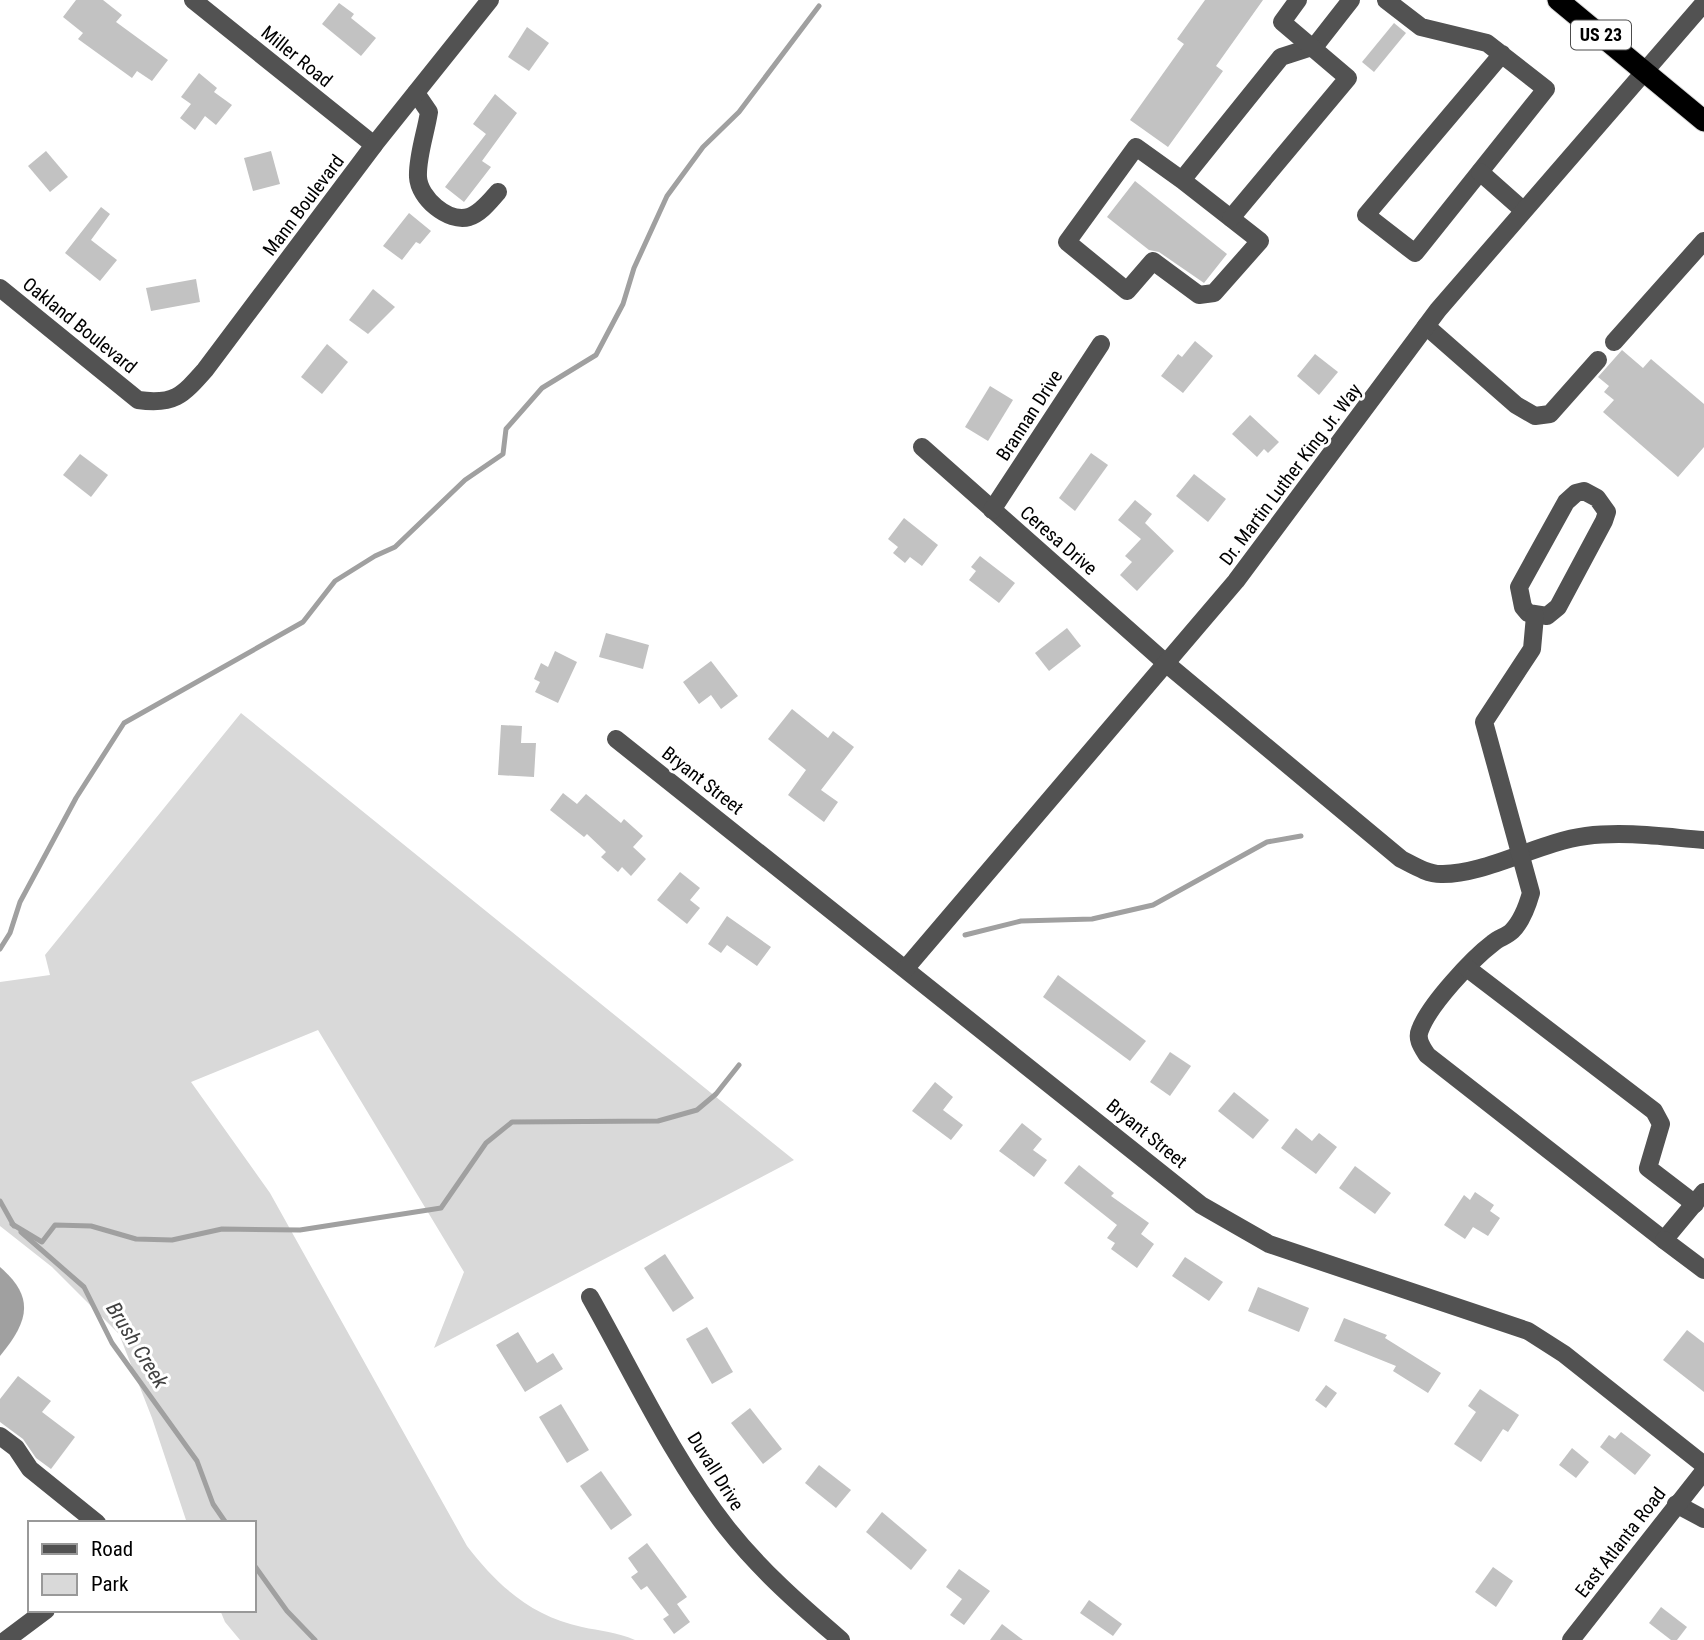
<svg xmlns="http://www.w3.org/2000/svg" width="1704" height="1640" font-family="'Roboto Condensed',sans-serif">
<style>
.green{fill:#d9d9d9}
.water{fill:#a0a0a0}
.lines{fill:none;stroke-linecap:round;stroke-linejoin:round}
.stream{stroke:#a0a0a0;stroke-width:5}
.building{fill:#c2c2c2}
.highway-casing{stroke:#dbdbdb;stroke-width:23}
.minor{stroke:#525252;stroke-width:18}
.highway{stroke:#000;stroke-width:21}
.labels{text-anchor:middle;stroke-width:6;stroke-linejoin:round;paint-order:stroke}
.shield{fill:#fff;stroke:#4c4c4c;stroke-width:2}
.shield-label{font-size:18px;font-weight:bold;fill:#000}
.street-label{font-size:19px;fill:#000;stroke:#fff}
.water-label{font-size:21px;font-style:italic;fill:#414141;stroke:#fff}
</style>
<rect width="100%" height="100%" fill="#fff"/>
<path class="green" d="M 241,713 L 794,1160 L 434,1348 L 464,1272 L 318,1030 L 191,1082 L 270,1193 L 467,1546 C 498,1586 531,1616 582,1627 C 600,1631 617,1632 635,1640 L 240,1640 L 225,1622 L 220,1610 L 254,1610 L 254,1523 L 187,1523 L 152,1418 L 119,1334 L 52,1267 L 0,1226 L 0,982 L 50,975 L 45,955 Z"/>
<path class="water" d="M 0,1267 C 36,1298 28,1322 0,1356 Z"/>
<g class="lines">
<g class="stream">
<path d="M 965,935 L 1021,921 L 1092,919 L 1153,905 L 1267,842 L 1301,836"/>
<path d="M 0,949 L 10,933 L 20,902 L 76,798 L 124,723 L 303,622 L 335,581 L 375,556 L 395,547 L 465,480 L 503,454 L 506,429 L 542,388 L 596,355 L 623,304 L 634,268 L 667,196 L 703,147 L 739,112 L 819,6"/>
<path d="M 0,1201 L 14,1226"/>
<path d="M 12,1224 L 42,1242 L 55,1225 L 91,1226 L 136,1239 L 172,1240 L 222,1229 L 300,1230 L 441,1208 L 486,1143 L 512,1122 L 658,1121 L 697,1110 L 716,1094 L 739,1065"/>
<path d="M 21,1232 L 84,1287 L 112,1343 L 197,1461 L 213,1504 L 226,1523"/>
<path d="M 254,1565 L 287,1611 L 315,1640"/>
</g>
</g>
<g class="building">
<path d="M 76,0 L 103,0 L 122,15 L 116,22 L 168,60 L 152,81 L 137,71 L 132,78 L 78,39 L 83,33 L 63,17 Z"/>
<path d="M 1205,0 L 1263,0 L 1216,66 L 1223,71 L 1168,147 L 1130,120 L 1184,44 L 1177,39 Z"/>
<path d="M 339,3 L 354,14 L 351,18 L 376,38 L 361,56 L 322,24 Z"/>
<path d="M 1394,23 L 1406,33 L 1374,72 L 1362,62 Z"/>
<path d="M 527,27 L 549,43 L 529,71 L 508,57 Z"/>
<path d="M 199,73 L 217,88 L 214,92 L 232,105 L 216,125 L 205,116 L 195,130 L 180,118 L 191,104 L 181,97 Z"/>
<path d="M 495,94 L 517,113 L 482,161 L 491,167 L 464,202 L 445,187 L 486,134 L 473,124 Z"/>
<path d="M 46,151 L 68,177 L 50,192 L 28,166 Z"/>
<path d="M 271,151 L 280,184 L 253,191 L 244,158 Z"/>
<path d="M 1135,181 L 1227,254 L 1204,283 L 1159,252 L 1149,250 L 1107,217 Z"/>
<path d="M 101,207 L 110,214 L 91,240 L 117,260 L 100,281 L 65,253 Z"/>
<path d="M 409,213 L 431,231 L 420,244 L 416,242 L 402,260 L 383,246 Z"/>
<path d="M 196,279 L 200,302 L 151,311 L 146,288 Z"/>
<path d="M 373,289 L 395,307 L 368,334 L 349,320 Z"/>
<path d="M 1195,341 L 1213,356 L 1183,393 L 1161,376 L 1178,354 L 1182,357 Z"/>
<path d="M 327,344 L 348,362 L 322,394 L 301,377 Z"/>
<path d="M 1622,350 L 1643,368 L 1651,359 L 1704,404 L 1704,447 L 1678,477 L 1603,412 L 1614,400 L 1604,392 L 1609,386 L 1598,377 Z"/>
<path d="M 1315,354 L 1338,372 L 1319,395 L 1297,376 Z"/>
<path d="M 990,386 L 1013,400 L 988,441 L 965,427 Z"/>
<path d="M 1250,415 L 1279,442 L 1268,453 L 1264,449 L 1257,457 L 1232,434 Z"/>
<path d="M 1091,453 L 1108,465 L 1075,511 L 1059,498 Z"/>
<path d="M 80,454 L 108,475 L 91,497 L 63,475 Z"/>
<path d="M 1194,474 L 1226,499 L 1208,522 L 1176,496 Z"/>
<path d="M 1135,500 L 1152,514 L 1145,523 L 1174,551 L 1137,591 L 1120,575 L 1132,562 L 1125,556 L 1141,539 L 1118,520 Z"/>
<path d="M 904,518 L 938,545 L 922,566 L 910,557 L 905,563 L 893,553 L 898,547 L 888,539 Z"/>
<path d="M 980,556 L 1015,583 L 999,603 L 969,580 L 976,571 L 971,567 Z"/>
<path d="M 1067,628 L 1081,646 L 1049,671 L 1035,653 Z"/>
<path d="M 606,633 L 649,645 L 643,669 L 599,657 Z"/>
<path d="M 555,651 L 577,662 L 558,703 L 535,692 L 540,682 L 534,679 L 541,663 L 548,667 Z"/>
<path d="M 711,661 L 738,696 L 721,709 L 711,695 L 699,704 L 683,682 Z"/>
<path d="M 792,709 L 828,738 L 833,731 L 854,747 L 821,790 L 838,802 L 824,822 L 788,795 L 806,770 L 768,739 Z"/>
<path d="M 501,725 L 522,726 L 521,743 L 536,743 L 534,777 L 498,775 Z"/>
<path d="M 563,793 L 577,804 L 586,794 L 621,823 L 624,819 L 643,836 L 633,847 L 646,859 L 631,876 L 622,867 L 618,872 L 601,857 L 606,852 L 587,834 L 584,837 L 550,810 Z"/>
<path d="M 680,872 L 700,888 L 690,900 L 700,908 L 687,924 L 657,900 Z"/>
<path d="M 727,916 L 771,947 L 757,966 L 727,945 L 721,953 L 708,944 Z"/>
<path d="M 1058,975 L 1146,1041 L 1130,1061 L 1043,997 Z"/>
<path d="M 1170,1052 L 1191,1066 L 1170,1096 L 1150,1082 Z"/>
<path d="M 935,1082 L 953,1097 L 943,1110 L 963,1125 L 951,1140 L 912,1111 Z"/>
<path d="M 1234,1092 L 1269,1120 L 1253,1139 L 1218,1111 Z"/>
<path d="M 1022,1123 L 1042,1139 L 1033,1150 L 1047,1160 L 1034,1177 L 999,1151 Z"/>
<path d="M 1296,1128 L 1312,1141 L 1319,1133 L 1337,1147 L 1316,1174 L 1281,1148 Z"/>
<path d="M 1079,1165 L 1114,1193 L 1111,1196 L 1149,1223 L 1141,1234 L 1154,1244 L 1137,1268 L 1111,1249 L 1115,1243 L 1107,1238 L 1117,1225 L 1064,1183 Z"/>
<path d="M 1355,1166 L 1391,1193 L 1375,1214 L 1339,1188 Z"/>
<path d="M 1475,1192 L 1494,1205 L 1490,1211 L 1500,1218 L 1488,1236 L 1473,1227 L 1465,1239 L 1444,1225 L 1464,1195 L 1470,1200 Z"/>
<path d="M 665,1254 L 694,1298 L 673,1312 L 644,1268 Z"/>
<path d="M 1185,1257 L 1223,1282 L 1209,1301 L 1172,1276 Z"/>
<path d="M 1258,1287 L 1309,1308 L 1299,1332 L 1248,1311 Z"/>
<path d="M 1344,1318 L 1387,1335 L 1385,1338 L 1441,1373 L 1428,1393 L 1393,1371 L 1396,1366 L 1334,1341 Z"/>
<path d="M 707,1327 L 733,1372 L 712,1384 L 686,1339 Z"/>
<path d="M 1687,1330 L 1704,1343 L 1704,1392 L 1663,1360 Z"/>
<path d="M 518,1332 L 537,1363 L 553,1353 L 563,1369 L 525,1392 L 496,1345 Z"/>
<path d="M 18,1376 L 51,1401 L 42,1412 L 75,1437 L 51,1469 L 36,1458 L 23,1439 L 0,1422 L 0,1399 Z"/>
<path d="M 1326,1385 L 1337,1393 L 1326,1408 L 1315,1400 Z"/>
<path d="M 1480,1389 L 1519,1415 L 1508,1432 L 1503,1429 L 1481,1462 L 1454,1444 L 1476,1412 L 1468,1406 Z"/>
<path d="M 561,1404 L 589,1450 L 567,1463 L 539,1417 Z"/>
<path d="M 750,1408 L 782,1449 L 763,1464 L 731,1423 Z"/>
<path d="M 1621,1432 L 1651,1455 L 1635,1475 L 1600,1447 L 1609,1435 L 1615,1439 Z"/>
<path d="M 1572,1448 L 1589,1462 L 1576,1478 L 1559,1465 Z"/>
<path d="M 819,1465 L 851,1490 L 836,1508 L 805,1483 Z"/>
<path d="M 601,1471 L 632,1515 L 611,1530 L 580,1486 Z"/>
<path d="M 882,1512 L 927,1550 L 911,1570 L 866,1532 Z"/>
<path d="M 647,1543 L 687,1597 L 677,1604 L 690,1622 L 674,1634 L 663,1619 L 669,1615 L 647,1586 L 641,1590 L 631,1577 L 638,1572 L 628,1558 Z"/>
<path d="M 1493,1567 L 1513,1581 L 1496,1607 L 1475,1592 Z"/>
<path d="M 959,1569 L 990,1591 L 964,1625 L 950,1615 L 962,1599 L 946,1587 Z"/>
<path d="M 1089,1600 L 1122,1624 L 1113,1636 L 1080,1613 Z"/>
<path d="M 1661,1607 L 1687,1627 L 1677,1640 L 1671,1640 L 1649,1623 Z"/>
<path d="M 1002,1624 L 1023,1640 L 990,1640 Z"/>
</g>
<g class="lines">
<g class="highway-casing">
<path id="highway" d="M 1558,0 L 1704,121"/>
</g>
<g class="minor">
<path d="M 193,0 L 374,145"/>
<path d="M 1386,0 L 1421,27 L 1487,43 L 1546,89 L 1415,253 L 1366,215 L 1502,54"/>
<path d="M 416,93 L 429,112 C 426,132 417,157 418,177 C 419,198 448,223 469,217 C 481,213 490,201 498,192"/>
<path d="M 1480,172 L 1523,210"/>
<path d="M 1182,180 L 1260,241 L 1214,293 L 1199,295 L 1153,261 L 1127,291 L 1067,242 L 1136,147 L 1182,180 L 1281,57 L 1315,46 L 1351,0"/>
<path d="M 1231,218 L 1348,78 L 1282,22 L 1298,0"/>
<path d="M 0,288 L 138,400 C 174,405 182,396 205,370 L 374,145 L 490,0"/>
<path d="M 1426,326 L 1516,405 L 1535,416 L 1550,414 L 1598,360"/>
<path d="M 1614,342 L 1704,241"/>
<path d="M 922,447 L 1168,665 L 1401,859 C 1413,865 1427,874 1441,874 C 1485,875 1539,842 1586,836 C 1625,831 1665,837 1704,840"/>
<path d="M 1584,491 L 1597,498 L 1607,512 L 1604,521 L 1558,607 L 1547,616 L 1528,613 L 1523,607 L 1519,587 L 1566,502 L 1576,493 Z"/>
<path d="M 992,510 L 1101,344"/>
<path d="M 1535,616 L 1532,649 L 1484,722 L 1531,893 C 1527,907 1522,921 1512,931 C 1507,936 1499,938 1493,943 C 1472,959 1429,1005 1420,1030 C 1416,1039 1422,1047 1427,1055 L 1664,1240 L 1704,1192"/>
<path d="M 616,739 L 1201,1205 L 1269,1244 L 1528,1331 L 1564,1354 L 1704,1465"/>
<path d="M 906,968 L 1236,581 L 1438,310 L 1704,3"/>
<path d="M 1467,968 L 1654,1111 L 1661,1124 L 1648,1168 L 1695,1204"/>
<path d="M 1664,1240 L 1704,1270"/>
<path d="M 590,1297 C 633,1373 673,1459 727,1528 C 760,1570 800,1605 841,1640"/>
<path d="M 0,1436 L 16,1448 L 30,1469 L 97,1523"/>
<path d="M 1676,1504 L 1704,1519"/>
<path d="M 6,1640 L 46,1610"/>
<path d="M 1571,1640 L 1704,1471"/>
</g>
<use href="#highway" class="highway"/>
</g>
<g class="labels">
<rect class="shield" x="1571" y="20.5" width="60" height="29" rx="5"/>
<g class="shield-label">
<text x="1601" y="41">US 23</text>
</g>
<g class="street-label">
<text transform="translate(297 56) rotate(39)" y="7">Miller Road</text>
<text transform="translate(303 205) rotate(-53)" y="7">Mann Boulevard</text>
<text transform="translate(80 325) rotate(39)" y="7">Oakland Boulevard</text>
<text transform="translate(1029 415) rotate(-57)" y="7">Brannan Drive</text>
<text transform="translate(1290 474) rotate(-53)" y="7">Dr. Martin Luther King Jr. Way</text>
<text transform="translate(1059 540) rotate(41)" y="7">Ceresa Drive</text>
<text transform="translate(703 780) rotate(38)" y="7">Bryant Street</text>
<text transform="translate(1147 1133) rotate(39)" y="7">Bryant Street</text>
<text transform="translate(716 1471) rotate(58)" y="7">Duvall Drive</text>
<text transform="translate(1620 1542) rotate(-52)" y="7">East Atlanta Road</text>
</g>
<g class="water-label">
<text transform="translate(137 1345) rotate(58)" y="7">Brush Creek</text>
</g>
</g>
<rect x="28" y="1521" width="228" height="91" fill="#ffffff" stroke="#999999" stroke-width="2"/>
<rect x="42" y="1544" width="35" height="10" fill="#525252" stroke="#999999" stroke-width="2"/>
<text x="91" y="1556" font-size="21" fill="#000000">Road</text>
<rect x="42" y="1574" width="35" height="21" fill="#d9d9d9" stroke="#999999" stroke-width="2"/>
<text x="91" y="1591" font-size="21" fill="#000000">Park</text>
</svg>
